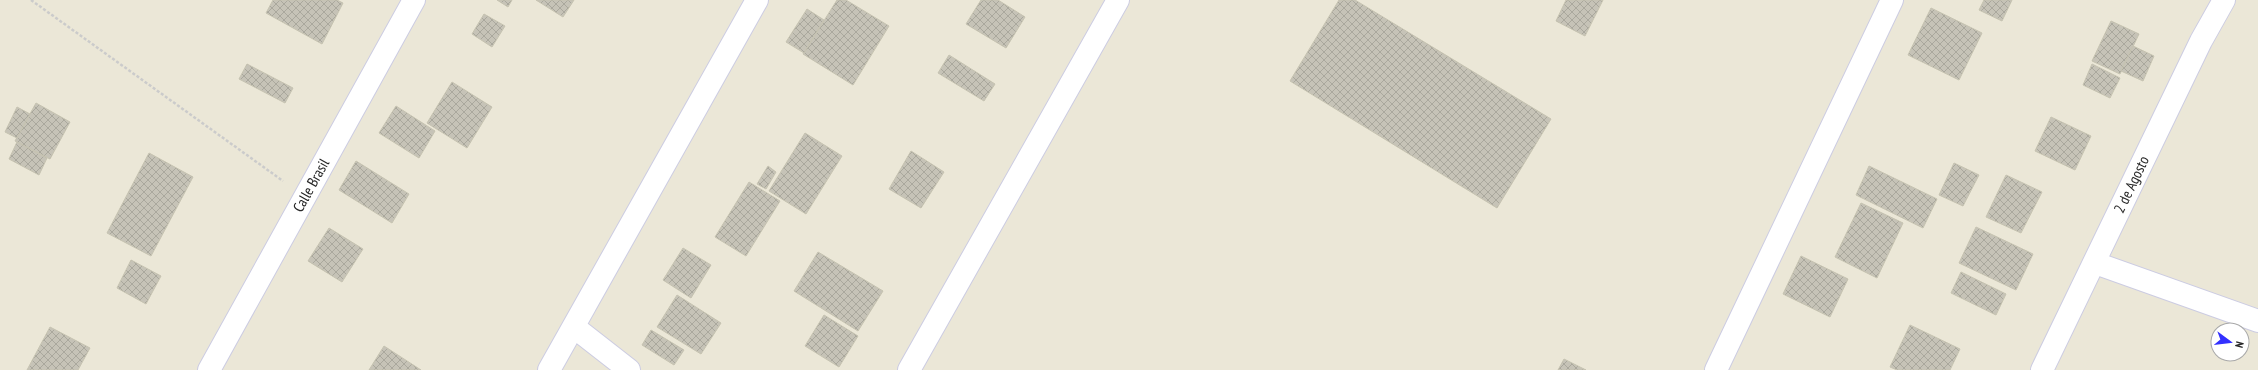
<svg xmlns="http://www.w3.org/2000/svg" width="2258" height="370" font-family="'PT Sans Narrow',sans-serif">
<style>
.building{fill:url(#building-cross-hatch);stroke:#c6c3b1}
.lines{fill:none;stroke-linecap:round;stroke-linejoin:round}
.minor-casing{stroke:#cccce2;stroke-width:24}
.path{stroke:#cbcbcb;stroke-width:2.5;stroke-dasharray:3 2;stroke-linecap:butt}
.minor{stroke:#fff;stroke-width:22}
.labels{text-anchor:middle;stroke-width:3.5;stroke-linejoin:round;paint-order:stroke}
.street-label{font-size:15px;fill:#272727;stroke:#fff}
</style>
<defs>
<pattern id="building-cross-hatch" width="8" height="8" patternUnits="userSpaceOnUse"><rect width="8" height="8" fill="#c6c3b7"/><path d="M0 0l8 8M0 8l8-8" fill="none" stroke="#aaa89d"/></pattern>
</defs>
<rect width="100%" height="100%" fill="#ebe7d7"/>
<g class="building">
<path d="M 273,0 L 337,0 L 343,3 L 322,44 L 266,13 Z"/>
<path d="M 497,0 L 512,0 L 508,7 Z"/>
<path d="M 536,0 L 574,0 L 563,17 Z"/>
<path d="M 837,0 L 846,0 L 889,26 L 853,85 L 803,54 Z"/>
<path d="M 981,0 L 998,0 L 1025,17 L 1006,48 L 966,24 Z"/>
<path d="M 1339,0 L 1355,0 L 1551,119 L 1497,208 L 1290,81 Z"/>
<path d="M 1566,0 L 1603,0 L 1585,36 L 1556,21 Z"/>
<path d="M 1984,0 L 2012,0 L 2002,21 L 1979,10 Z"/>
<path d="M 1931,8 L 1982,33 L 1959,80 L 1908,55 Z"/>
<path d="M 807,9 L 824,20 L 804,53 L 786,42 Z"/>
<path d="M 484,14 L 505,26 L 492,47 L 472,34 Z"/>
<path d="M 2111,21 L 2139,34 L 2120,74 L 2092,61 Z"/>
<path d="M 2133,46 L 2154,56 L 2143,81 L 2121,71 Z"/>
<path d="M 949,55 L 995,84 L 984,101 L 938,73 Z"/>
<path d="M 247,64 L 293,88 L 285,103 L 239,79 Z"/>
<path d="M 2092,64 L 2120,78 L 2110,98 L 2083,85 Z"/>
<path d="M 452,82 L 492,107 L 467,148 L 427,123 Z"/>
<path d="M 36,103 L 70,122 L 50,159 L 15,141 Z"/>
<path d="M 396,106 L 435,131 L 419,158 L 379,133 Z"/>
<path d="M 17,107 L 30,114 L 17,138 L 5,132 Z"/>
<path d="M 2051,117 L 2091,136 L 2075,170 L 2035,151 Z"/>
<path d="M 805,133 L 842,156 L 806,214 L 769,191 Z"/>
<path d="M 17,142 L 47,158 L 39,175 L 9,159 Z"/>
<path d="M 911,151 L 944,172 L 921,208 L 889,189 Z"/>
<path d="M 149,153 L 193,177 L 151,256 L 107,233 Z"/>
<path d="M 356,161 L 409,194 L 392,223 L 339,190 Z"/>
<path d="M 1954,163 L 1979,175 L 1963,206 L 1939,195 Z"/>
<path d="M 768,166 L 776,172 L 766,189 L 757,184 Z"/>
<path d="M 1869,166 L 1937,199 L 1923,228 L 1856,195 Z"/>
<path d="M 2006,175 L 2042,192 L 2021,233 L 1986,217 Z"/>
<path d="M 749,182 L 780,201 L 746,256 L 715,237 Z"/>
<path d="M 1861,203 L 1903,223 L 1877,278 L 1835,257 Z"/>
<path d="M 1976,227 L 2033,254 L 2016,290 L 1959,263 Z"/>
<path d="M 329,228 L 363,249 L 342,282 L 308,261 Z"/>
<path d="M 683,248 L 711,265 L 691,298 L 663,280 Z"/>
<path d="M 818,252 L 883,291 L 858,331 L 794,291 Z"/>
<path d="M 1801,256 L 1848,279 L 1830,317 L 1783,294 Z"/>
<path d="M 131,260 L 161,276 L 146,304 L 117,288 Z"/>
<path d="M 1961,272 L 2006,294 L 1996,315 L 1951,293 Z"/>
<path d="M 677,295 L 721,323 L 701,354 L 657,327 Z"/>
<path d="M 824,315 L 858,336 L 839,367 L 805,346 Z"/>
<path d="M 1910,325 L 1960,349 L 1950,370 L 1897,370 L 1890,367 Z"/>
<path d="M 50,327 L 90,348 L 78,370 L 27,370 Z"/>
<path d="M 651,330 L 684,350 L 674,365 L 642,345 Z"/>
<path d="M 384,346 L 421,370 L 369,370 Z"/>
<path d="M 1564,359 L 1586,370 L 1558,370 Z"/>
</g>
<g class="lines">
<g class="minor-casing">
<g id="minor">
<path d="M 2095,263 L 2258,321"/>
<path d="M 574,327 L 629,370"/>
<path id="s1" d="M 209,370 L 414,0"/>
<path d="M 549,370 L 757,0"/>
<path d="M 909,370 L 1118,0"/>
<path d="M 1716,370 L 1892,0"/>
<path id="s2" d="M 2042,370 L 2201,41 L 2224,0"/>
</g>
</g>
<path class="path" d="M 31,0 L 283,181"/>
<use href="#minor" class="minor"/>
</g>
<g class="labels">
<g class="street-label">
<text dy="5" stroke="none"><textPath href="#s1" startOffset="211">Calle Brasil</textPath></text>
<text dy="5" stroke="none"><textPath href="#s2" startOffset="206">2 de Agosto</textPath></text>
</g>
</g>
<g transform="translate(2230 342) rotate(105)"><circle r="19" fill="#ffffff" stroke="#a9a9a9"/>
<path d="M0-3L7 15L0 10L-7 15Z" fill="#3330ff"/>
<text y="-6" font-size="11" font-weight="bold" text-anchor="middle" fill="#272727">N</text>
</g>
</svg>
